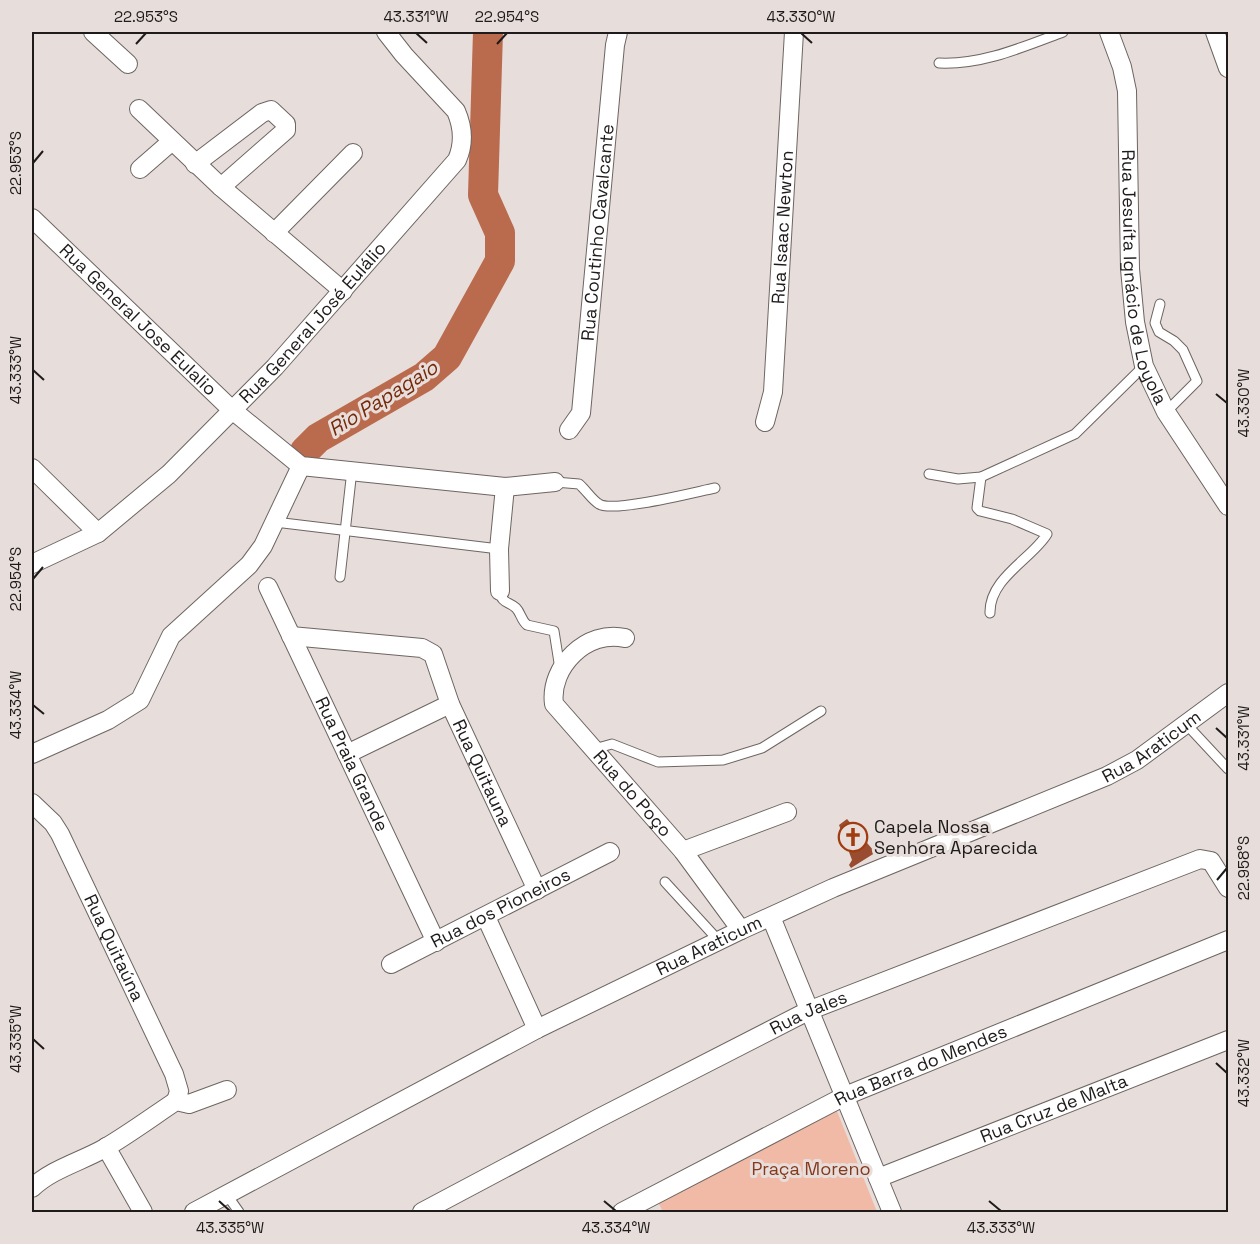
<svg xmlns="http://www.w3.org/2000/svg" width="1260" height="1244" font-family="'Space Grotesk',sans-serif">
<style>
.green{fill:#f1baa7}
.lines{fill:none;stroke-linecap:round;stroke-linejoin:round}
.river{stroke:#ba6a4d;stroke-width:30}
.building{fill:#994c30}
.lane-casing{stroke:#6d6562;stroke-width:11}
.street-casing{stroke:#6d6562;stroke-width:20}
.lane{stroke:#fff;stroke-width:9}
.street{stroke:#fff;stroke-width:18}
.ticks{fill:none;stroke:#1e1b1a;stroke-width:2}
.labels{text-anchor:middle;stroke-width:6;stroke-linejoin:round;paint-order:stroke}
.street-label{font-size:18px;fill:#1e1b1a;stroke:#e7dedb}
.poi-label{font-size:18px;fill:#1e1b1a;stroke:#e7dedb;text-anchor:start}
.park-label{font-size:18px;fill:#86391c;stroke:#e7dedb}
.water-label{font-size:20px;font-style:italic;fill:#752909;stroke:#e7dedb}
.neatline{fill:none;stroke:#1e1b1a;stroke-width:2}
.ticks-label{font-size:15px;text-anchor:middle;fill:#1e1b1a}
</style>
<rect width="100%" height="100%" fill="#e7dedb"/>
<path class="green" d="M 835,1106 L 877,1212 L 663,1212 L 657,1200 Z"/>
<g class="lines">
<path class="river" d="M 305,451 L 318,438 L 424,377 L 447,357 L 500,261 L 500,233 L 483,195 L 488,32"/>
</g>
<path class="building" d="M 847,819 L 873,850 L 878,851 L 851,868 L 849,865 L 852,860 L 839,825 Z"/>
<g class="lines">
<g class="lane-casing">
<g id="lane">
<path d="M 939,63 C 982,65 1023,47 1063,32"/>
<path d="M 1160,304 L 1155,323 L 1159,332 L 1174,341 L 1183,350 L 1197,381 L 1166,412"/>
<path d="M 929,474 L 958,479 L 981,477 L 1075,434 L 1144,366"/>
<path d="M 981,477 L 977,508 L 980,511 L 1012,519 L 1047,534 C 1033,558 989,578 990,613"/>
<path d="M 555,482 L 579,484 C 586,490 592,500 599,504 C 613,513 695,492 715,488"/>
<path d="M 275,522 L 499,549"/>
<path d="M 340,577 L 352,470"/>
<path d="M 500,591 C 501,604 509,601 516,608 C 521,613 521,620 527,625 L 554,631 L 560,669"/>
<path d="M 1187,725 L 1228,769"/>
<path d="M 594,749 L 612,744 L 658,762 L 723,760 L 762,748 L 821,711"/>
<path d="M 665,882 L 719,941"/>
<path d="M 227,1195 L 239,1212"/>
</g>
</g>
<g class="street-casing">
<g id="street">
<path d="M 93,32 L 128,64"/>
<path id="s1" d="M 1109,32 L 1122,67 L 1127,91 L 1130,269 L 1135,322 L 1144,366 L 1166,412 L 1228,506"/>
<path d="M 1215,32 L 1228,68"/>
<path d="M 139,109 L 221,187 L 343,291"/>
<path d="M 195,164 L 262,113 L 271,110 L 286,124 L 286,130 L 221,187"/>
<path d="M 140,169 L 171,142"/>
<path id="s2" d="M 32,218 L 231,409 L 301,466 L 505,487 L 555,482"/>
<path d="M 274,233 L 353,153"/>
<path id="s3" d="M 765,422 L 773,392 L 794,32"/>
<path id="s4" d="M 569,430 L 581,413 L 615,45 L 618,32"/>
<path d="M 32,468 L 98,533"/>
<path id="s5" d="M 32,564 L 98,533 L 169,474 L 275,367 L 457,160 C 464,144 463,127 456,111 L 404,55 L 386,32"/>
<path id="s6" d="M 268,587 L 436,942"/>
<path d="M 500,591 L 499,549 L 505,487"/>
<path id="s7" d="M 291,636 L 422,648 L 433,654 L 450,704 L 537,890"/>
<path id="s8" d="M 625,638 C 587,629 549,667 554,704 L 683,851 L 741,930"/>
<path d="M 32,754 L 108,720 L 140,700 L 171,636 L 249,565 L 263,546 L 301,466"/>
<path d="M 347,754 L 450,704"/>
<path id="s9" d="M 32,803 L 53,823 L 60,834 L 174,1074 L 179,1091 L 176,1101"/>
<path d="M 683,851 L 787,812"/>
<path d="M 486,917 L 537,1029"/>
<path d="M 771,917 L 892,1212"/>
<path id="s10" d="M 391,964 L 610,852"/>
<path d="M 106,1147 L 143,1212"/>
<path id="s11" d="M 878,1178 L 1228,1040"/>
<path d="M 32,1188 C 52,1169 80,1162 105,1148 C 129,1134 152,1117 176,1101 L 189,1104 L 227,1090"/>
<path id="s12" d="M 194,1212 L 537,1029 L 741,930 L 833,888 L 1107,776 L 1137,760 L 1228,693"/>
<path id="s13" d="M 422,1212 L 599,1118 L 808,1011 L 1200,859 L 1211,861 L 1228,888"/>
<path id="s14" d="M 622,1212 L 845,1096 L 1228,940"/>
</g>
</g>
<use href="#lane" class="lane"/>
<use href="#street" class="street"/>
</g>
<path class="ticks" d="M 416,33 L 427,43M 801,33 L 812,43M 136,44 L 146,33M 497,44 L 507,33M 33,163 L 43,151M 33,370 L 44,380M 1216,394 L 1227,403M 33,579 L 43,567M 33,705 L 44,714M 1216,728 L 1227,738M 1217,880 L 1227,868M 33,1039 L 44,1049M 1216,1063 L 1227,1073M 219,1201 L 230,1211M 604,1201 L 616,1211M 989,1201 L 1001,1211"/>
<defs>
<g id="church-ring" transform="scale(1.5)"><circle r="9.5" fill="#e7dedb" stroke="#a13c10" stroke-width="1.5"/><path d="M-1.2-6h2.4v3.5h3.3v2.4h-3.3V6h-2.4V-.1h-3.3v-2.4h3.3Z" fill="#a13c10"/></g>
</defs>
<g fill-rule="evenodd">
<use href="#church-ring" x="853" y="837"/>
</g>
<g class="labels">
<g class="street-label">
<text dy="6" stroke="none"><textPath href="#s3" startOffset="196">Rua Isaac Newton</textPath></text>
<text dy="6" stroke="none"><textPath href="#s4" startOffset="202">Rua Coutinho Cavalcante</textPath></text>
<text dy="6" stroke="none"><textPath href="#s1" startOffset="250">Rua Jesuíta Ignácio de Loyola</textPath></text>
<text dy="6" stroke="none"><textPath href="#s2" startOffset="147">Rua General Jose Eulalio</textPath></text>
<text dy="6" stroke="none"><textPath href="#s5" startOffset="374">Rua General José Eulálio</textPath></text>
<text dy="6" stroke="none"><textPath href="#s12" startOffset="1066">Rua Araticum</textPath></text>
<text dy="6" stroke="none"><textPath href="#s6" startOffset="196">Rua Praia Grande</textPath></text>
<text dy="6" stroke="none"><textPath href="#s7" startOffset="273">Rua Quitauna</textPath></text>
<text dy="6" stroke="none"><textPath href="#s8" startOffset="231">Rua do Poço</textPath></text>
<text dy="6" stroke="none"><textPath href="#s10" startOffset="123">Rua dos Pioneiros</textPath></text>
<text dy="6" stroke="none"><textPath href="#s12" startOffset="580">Rua Araticum</textPath></text>
<text dy="6" stroke="none"><textPath href="#s9" startOffset="168">Rua Quitaúna</textPath></text>
<text dy="6" stroke="none"><textPath href="#s13" startOffset="435">Rua Jales</textPath></text>
<text dy="6" stroke="none"><textPath href="#s14" startOffset="333">Rua Barra do Mendes</textPath></text>
<text dy="6" stroke="none"><textPath href="#s11" startOffset="189">Rua Cruz de Malta</textPath></text>
</g>
<g class="poi-label">
<text x="874" y="833">Capela Nossa<tspan x="874" dy="21">Senhora Aparecida</tspan></text>
</g>
<g class="park-label">
<text x="811" y="1175">Praça Moreno</text>
</g>
<g class="water-label">
<text transform="translate(383 398) rotate(-32)" y="7">Rio Papagaio</text>
</g>
</g>
<rect width="1260" height="1244" fill="none" stroke="#e7dedb" stroke-width="66"/>
<rect x="33" y="33" width="1194" height="1178" class="neatline"/>
<g class="ticks-label">
<text x="146" y="22">22.953°S</text>
<text x="416" y="22">43.331°W</text>
<text x="507" y="22">22.954°S</text>
<text x="801" y="22">43.330°W</text>
<text transform="translate(16 163) rotate(-90)" y="5">22.953°S</text>
<text transform="translate(16 370) rotate(-90)" y="5">43.333°W</text>
<text transform="translate(1244 403) rotate(-90)" y="5">43.330°W</text>
<text transform="translate(16 579) rotate(-90)" y="5">22.954°S</text>
<text transform="translate(16 705) rotate(-90)" y="5">43.334°W</text>
<text transform="translate(1244 738) rotate(-90)" y="5">43.331°W</text>
<text transform="translate(1244 868) rotate(-90)" y="5">22.958°S</text>
<text transform="translate(16 1039) rotate(-90)" y="5">43.335°W</text>
<text transform="translate(1244 1073) rotate(-90)" y="5">43.332°W</text>
<text x="230" y="1233">43.335°W</text>
<text x="616" y="1233">43.334°W</text>
<text x="1001" y="1233">43.333°W</text>
</g>
</svg>
